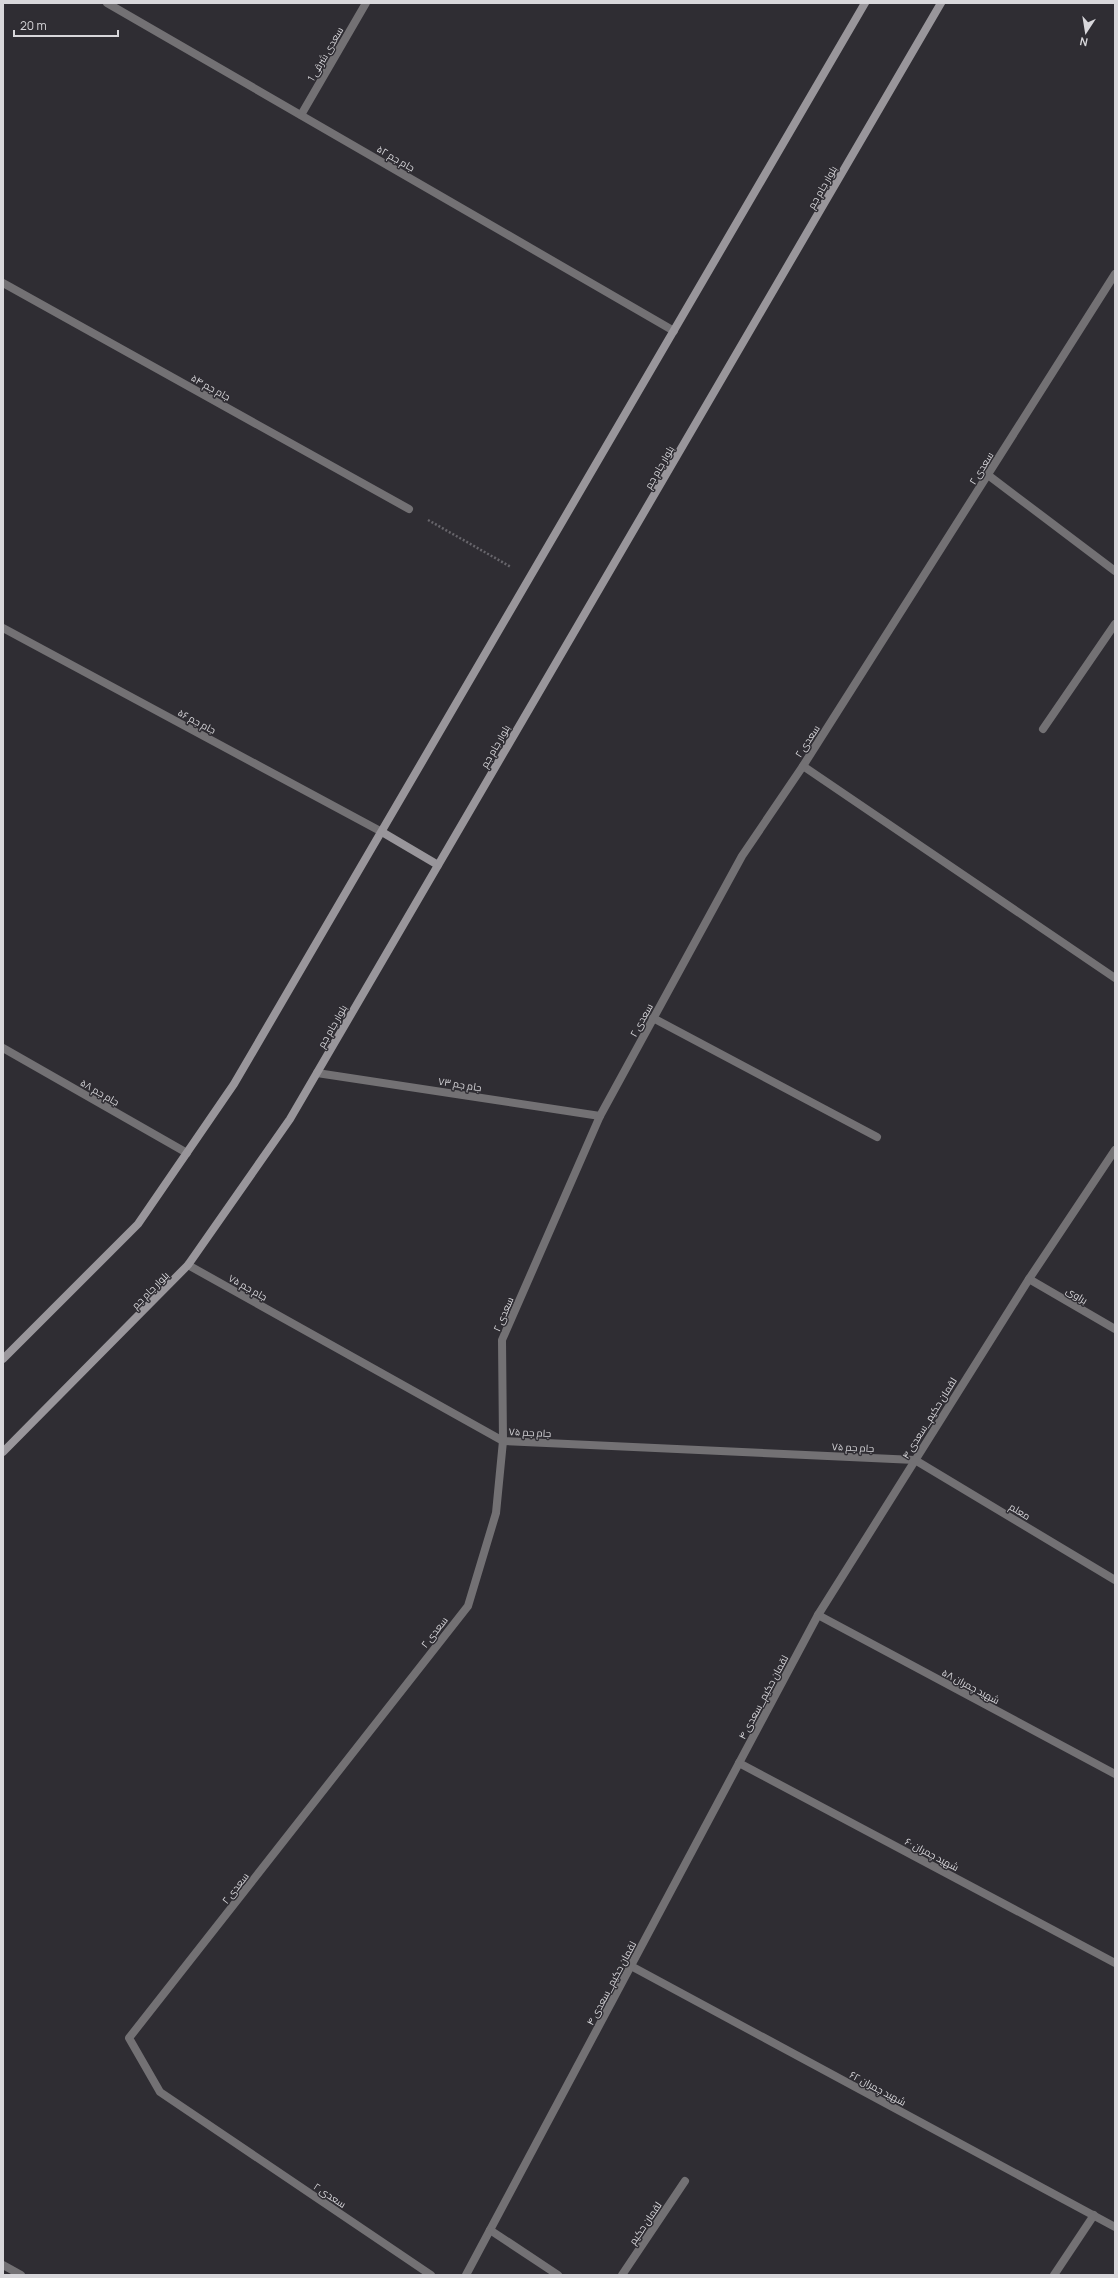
<svg xmlns="http://www.w3.org/2000/svg" width="1118" height="2278" font-family="Manrope,Cairo,sans-serif">
<style>
.lines{fill:none;stroke-linecap:round;stroke-linejoin:round}
.path{stroke:#67656b;stroke-width:2.5;stroke-dasharray:2 2;stroke-linecap:butt}
.minor{stroke:#737174;stroke-width:8}
.tertiary{stroke:#737174;stroke-width:8}
.secondary{stroke:#99969b;stroke-width:8}
.labels{text-anchor:middle;stroke-width:3;stroke-linejoin:round;paint-order:stroke}
.street-label{font-size:10px;fill:#d8d7db;stroke:#2f2d33}
</style>
<rect width="100%" height="100%" fill="#2f2d33"/>
<g class="lines">
<path class="path" d="M 428,520 L 511,567"/>
<g class="minor">
<path d="M 107,3 L 674,331"/>
<path d="M 301,115 L 366,3"/>
<path d="M 3,283 L 409,509"/>
<path d="M 988,475 L 1115,571"/>
<path d="M 3,628 L 382,832"/>
<path d="M 1043,729 L 1115,624"/>
<path d="M 803,766 L 1115,978"/>
<path d="M 653,1018 L 877,1137"/>
<path d="M 3,1048 L 187,1153"/>
<path d="M 317,1073 L 600,1116"/>
<path d="M 188,1265 L 503,1441 L 915,1460 L 1115,1580"/>
<path d="M 1029,1279 L 1115,1329"/>
<path d="M 818,1615 L 1115,1774"/>
<path d="M 739,1763 L 1115,1963"/>
<path d="M 631,1966 L 1115,2227"/>
<path d="M 490,2230 L 558,2275"/>
<path d="M 431,2275 L 160,2092 L 129,2038 L 468,1606 L 496,1513 L 503,1441 L 502,1340 L 600,1116 L 742,856 L 803,766 L 1115,274"/>
<path d="M 622,2275 L 685,2181"/>
<path d="M 1054,2275 L 1094,2215"/>
</g>
<g class="tertiary">
<path d="M 3,2265 L 21,2275"/>
<path d="M 466,2275 L 818,1615 L 1029,1279 L 1115,1150"/>
</g>
<g class="secondary">
<path d="M 382,832 L 438,865"/>
<path d="M 3,1359 L 138,1224 L 234,1084 L 865,3"/>
<path d="M 3,1452 L 188,1265 L 290,1119 L 941,3"/>
</g>
</g>
<g class="labels">
<g class="street-label">
<text transform="translate(325 54) rotate(-60)" y="4">سعدی شرقی 1</text>
<text transform="translate(396 158) rotate(30)" y="4">جام جم ۵۲</text>
<text transform="translate(822 187) rotate(-60)" y="4">بلوار جام جم</text>
<text transform="translate(211 387) rotate(29)" y="4">جام جم ۵۴</text>
<text transform="translate(659 467) rotate(-60)" y="4">بلوار جام جم</text>
<text transform="translate(981 468) rotate(-58)" y="4">سعدی ۲</text>
<text transform="translate(197 721) rotate(28)" y="4">جام جم ۵۶</text>
<text transform="translate(807 741) rotate(-57)" y="4">سعدی ۲</text>
<text transform="translate(495 746) rotate(-60)" y="4">بلوار جام جم</text>
<text transform="translate(641 1020) rotate(-61)" y="4">سعدی ۲</text>
<text transform="translate(332 1026) rotate(-60)" y="4">بلوار جام جم</text>
<text transform="translate(460 1084) rotate(9)" y="4">جام جم ۷۳</text>
<text transform="translate(100 1092) rotate(30)" y="4">جام جم ۵۸</text>
<text transform="translate(248 1287) rotate(29)" y="4">جام جم ۷۵</text>
<text transform="translate(150 1290) rotate(-45)" y="4">بلوار جام جم</text>
<text transform="translate(1077 1295) rotate(31)" y="4">براوی</text>
<text transform="translate(503 1314) rotate(-67)" y="4">سعدی ۲</text>
<text transform="translate(929 1418) rotate(-58)" y="4">لقمان حکیم_سعدی ۴</text>
<text transform="translate(530 1432) rotate(3)" y="4">جام جم ۷۵</text>
<text transform="translate(853 1447) rotate(3)" y="4">جام جم ۷۵</text>
<text transform="translate(1020 1511) rotate(31)" y="4">معلم</text>
<text transform="translate(434 1632) rotate(-52)" y="4">سعدی ۲</text>
<text transform="translate(971 1686) rotate(28)" y="4">شهید چمران ۵۸</text>
<text transform="translate(763 1697) rotate(-62)" y="4">لقمان حکیم_سعدی ۴</text>
<text transform="translate(932 1854) rotate(28)" y="4">شهید چمران ۶۰</text>
<text transform="translate(235 1888) rotate(-52)" y="4">سعدی ۲</text>
<text transform="translate(611 1983) rotate(-62)" y="4">لقمان حکیم_سعدی ۴</text>
<text transform="translate(878 2088) rotate(28)" y="4">شهید چمران ۶۲</text>
<text transform="translate(330 2195) rotate(34)" y="4">سعدی ۲</text>
<text transform="translate(645 2223) rotate(-56)" y="4">لقمان حکیم</text>
</g>
</g>
<rect width="1118" height="2278" fill="none" stroke="#d8d7db" stroke-width="8"/>
<g transform="translate(1086 32) rotate(192)" stroke="#2f2d33" stroke-width="3" paint-order="stroke">
<path d="M0-3L7 15L0 10L-7 15Z" fill="#d8d7db"/>
<text y="-6" font-size="11" font-weight="bold" text-anchor="middle" fill="#d8d7db">N</text>
</g>
<path d="M14 30v6h104v-6" fill="none" stroke="#d8d7db" stroke-width="2"/>
<text x="20" y="30" font-size="12" fill="#d8d7db" stroke="#2f2d33" stroke-width="3" paint-order="stroke">20 m</text>
</svg>
